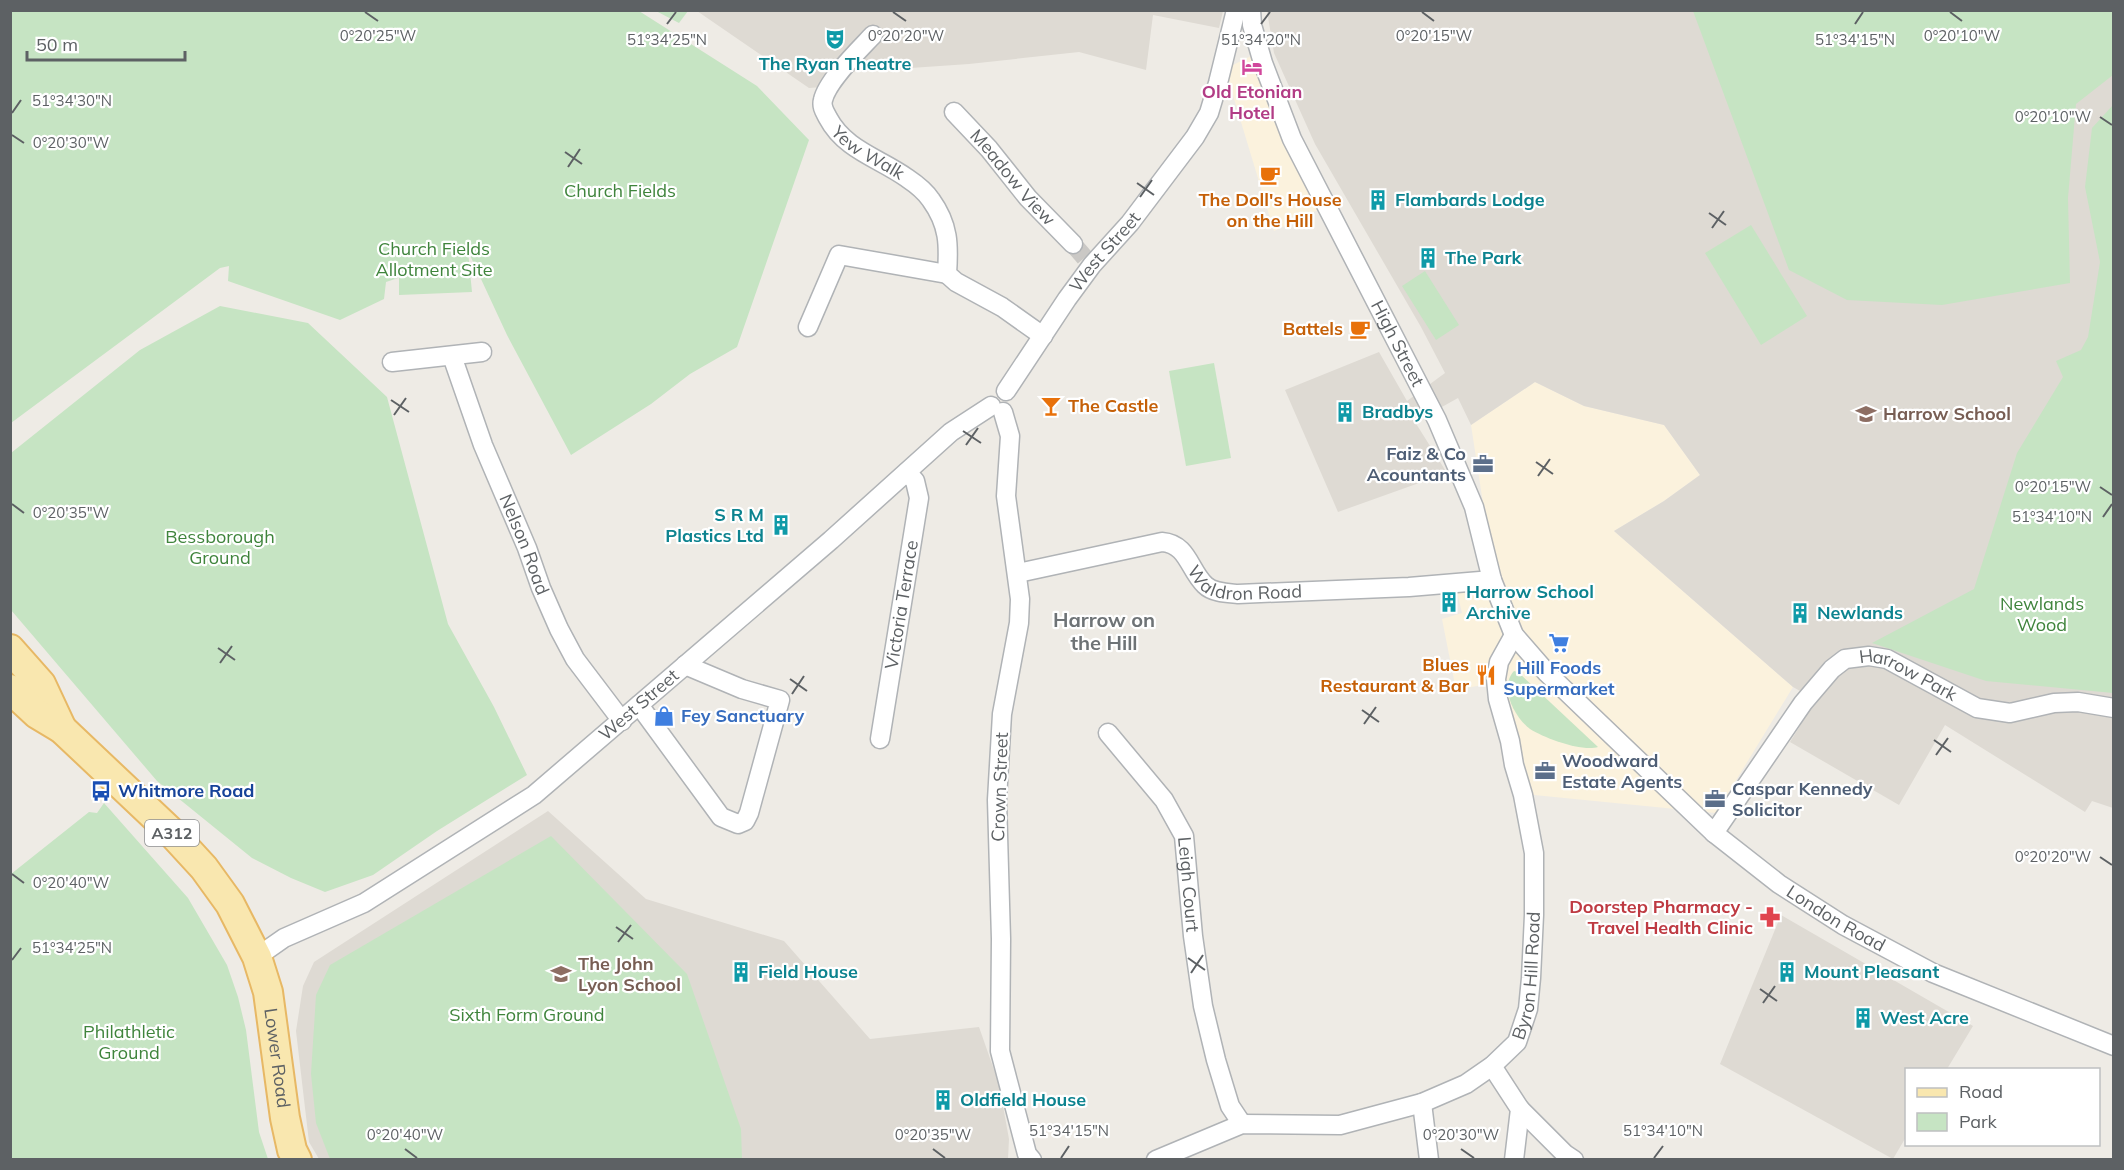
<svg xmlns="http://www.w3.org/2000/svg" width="2124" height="1170" font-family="Mulish,sans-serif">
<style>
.commercial{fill:#fbf2dd}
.education{fill:#dedad3}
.green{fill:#c6e4c3}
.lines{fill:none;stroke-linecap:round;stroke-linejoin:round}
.street-tunnel{stroke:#cac8c5;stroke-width:18;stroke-dasharray:18 9;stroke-linecap:butt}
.street-casing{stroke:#b0b3b6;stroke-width:21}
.primary-casing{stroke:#e7b865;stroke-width:32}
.street{stroke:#fff;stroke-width:18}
.primary{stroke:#f9e7af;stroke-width:28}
.ticks{fill:none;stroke:#5d6164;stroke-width:2}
.labels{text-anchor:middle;stroke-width:4.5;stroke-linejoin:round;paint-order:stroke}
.shield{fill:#fff;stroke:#8e9092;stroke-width:1.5}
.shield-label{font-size:16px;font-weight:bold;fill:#5d6164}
.culture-label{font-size:18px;font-weight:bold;fill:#0d838f;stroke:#fff;text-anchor:start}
.hotel-label{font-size:18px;font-weight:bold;fill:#b23c85;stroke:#fff}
.street-label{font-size:18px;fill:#5d6164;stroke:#fff}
.park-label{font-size:18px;fill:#3f843c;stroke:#fff}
.food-label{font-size:18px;font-weight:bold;fill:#c56008;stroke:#fff;text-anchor:end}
.education-label{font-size:18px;font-weight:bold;fill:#785e54;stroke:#fff;text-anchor:start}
.service-label{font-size:18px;font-weight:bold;fill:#4e5e75;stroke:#fff;text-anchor:start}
.shop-label{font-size:18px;font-weight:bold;fill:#366cbe;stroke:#fff}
.transit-label{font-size:18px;font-weight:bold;fill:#164399;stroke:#fff;text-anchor:start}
.health-label{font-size:18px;font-weight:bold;fill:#be3a42;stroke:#fff;text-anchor:end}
.neighbourhood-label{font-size:20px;font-weight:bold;fill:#6e7376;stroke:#fff}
.ticks-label{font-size:15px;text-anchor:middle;fill:#5d6164;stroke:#fff;stroke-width:4.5;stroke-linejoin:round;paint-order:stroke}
</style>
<rect width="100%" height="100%" fill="#eeebe5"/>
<g class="commercial">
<path d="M 1255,54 L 1320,209 L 1274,231 L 1225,69 Z"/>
<path d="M 1535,382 L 1584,406 L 1664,425 L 1700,475 L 1664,501 L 1614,531 L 1793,687 L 1716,813 L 1524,794 L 1493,683 L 1456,690 L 1442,619 L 1462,613 L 1457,592 L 1495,581 L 1471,425 Z"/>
</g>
<g class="education">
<path d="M 697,11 L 1223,11 L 1219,28 L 1153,15 L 1146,70 L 1079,52 L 969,64 L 852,72 L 822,87 L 809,88 Z"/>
<path d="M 1267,11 L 2113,11 L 2113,808 L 2092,801 L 2085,812 L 1945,725 L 1899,805 L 1790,742 L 1816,700 L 1793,687 L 1614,531 L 1664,501 L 1700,475 L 1664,425 L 1584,406 L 1535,382 L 1471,425 L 1458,398 L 1415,422 L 1447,473 L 1338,512 L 1285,390 L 1379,352 L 1407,401 L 1445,373 L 1421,327 L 1315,144 L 1274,53 Z"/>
<path d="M 548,811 L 646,899 L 784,941 L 870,1039 L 979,1027 L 999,1084 L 1009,1139 L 1008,1159 L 319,1159 L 309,1142 L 296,1031 L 303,986 L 314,962 Z"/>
<path d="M 1781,915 L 1973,1026 L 1947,1069 L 1906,1070 L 1906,1137 L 1893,1159 L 1720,1064 Z"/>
</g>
<g class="green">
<path d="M 11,10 L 639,11 L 757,86 L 809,140 L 737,347 L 690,374 L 651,404 L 571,455 L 507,335 L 468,251 L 472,292 L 399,295 L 399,260 L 398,278 L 386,282 L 384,299 L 340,320 L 228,281 L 229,266 L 220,268 L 11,423 Z"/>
<path d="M 656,11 L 688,11 L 679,23 Z"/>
<path d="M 1693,11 L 2113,11 L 2113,75 L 2076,104 L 2068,198 L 2070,283 L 1942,305 L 1847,300 L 1789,270 Z"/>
<path d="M 2113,105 L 2113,693 L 1986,681 L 1872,643 L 1974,589 L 2017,453 L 2063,377 L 2056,361 L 2081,350 L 2088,337 L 2100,262 L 2085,187 L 2092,128 Z"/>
<path d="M 1751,225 L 1807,316 L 1761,345 L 1705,253 Z"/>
<path d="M 1425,271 L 1459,325 L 1436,340 L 1402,286 Z"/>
<path d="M 220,306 L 308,323 L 387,397 L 448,624 L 494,707 L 527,775 L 437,831 L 373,875 L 325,892 L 291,878 L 252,858 L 157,781 L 11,610 L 11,453 L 140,350 Z"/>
<path d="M 1214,363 L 1231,458 L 1186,466 L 1169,371 Z"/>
<path d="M 1514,671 L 1518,672 L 1598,747 C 1582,752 1544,738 1530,729 C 1514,717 1499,687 1514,671 Z"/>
<path d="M 104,803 L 188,898 L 227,965 L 238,997 L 246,1030 L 259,1132 L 268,1159 L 11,1159 L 11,874 L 89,812 L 97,813 Z"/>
<path d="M 551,836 L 687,974 L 741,1129 L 742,1159 L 330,1159 L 316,1123 L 311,1074 L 316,995 L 330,965 Z"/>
</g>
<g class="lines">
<path class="street-tunnel" d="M 1073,244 L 1085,258"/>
<g class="street-casing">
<g id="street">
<path id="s1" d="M 1251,10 L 1252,25 L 1263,63 L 1292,139 L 1437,420 L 1474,507 L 1492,580 L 1514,635 L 1547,673 L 1714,833 L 1779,884 L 1843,925 L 1933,973 L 2114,1046"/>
<path id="s2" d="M 873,35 C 859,50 827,81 823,100 C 821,107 825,112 828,118 C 845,150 879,158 907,178 C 916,184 925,191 931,200 C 949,225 949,245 947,274 L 956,282 L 1002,307 L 1043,336"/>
<path id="s3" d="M 954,112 L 989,149 L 1028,198 L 1073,244"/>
<path d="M 808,327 L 839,255 L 947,274"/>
<path id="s4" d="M 452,356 L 483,445 L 527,548 L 541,588 L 559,629 L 575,659 L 622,721"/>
<path d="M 392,362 L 482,352"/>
<path id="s5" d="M 1006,391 L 1067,299 L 1092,265 L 1130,223 L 1195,137 L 1209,113 L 1218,83 L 1236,10"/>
<path d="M 1003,412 L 1010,436 L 1006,496 L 1020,599 L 1019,623 L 1002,714 L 997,800 L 1001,939 L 1000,1051 L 1027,1154 L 1032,1160"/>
<path id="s6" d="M 1018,573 L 1162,542 C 1188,544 1189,570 1205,585 C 1213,593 1228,593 1238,594 L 1409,587 L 1492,580"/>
<path d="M 639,705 L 721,817 L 738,824 L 745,821 L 749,813 L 780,700 L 742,689 L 685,665"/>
<path id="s7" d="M 1108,733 L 1164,800 L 1184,836 L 1193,936 L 1203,1006 L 1216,1060 L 1230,1106 L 1242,1124"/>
<path id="s8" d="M 880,739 L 919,498 L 915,481 L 907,472"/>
<path id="s9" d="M 1714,833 L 1803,703 L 1832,669 L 1845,659 L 1869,656 L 1887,659 L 1977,708 L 2010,713 L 2054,703 L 2078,702 L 2114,708"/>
<path id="s10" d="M 257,957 L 284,938 L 364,903 L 534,795 L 831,540 L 951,432 L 991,406"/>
<path d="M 1492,1066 L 1520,1109 L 1514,1160"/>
<path d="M 1422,1103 L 1429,1160"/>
<path d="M 1520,1109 L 1565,1154 L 1574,1160"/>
<path id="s11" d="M 1156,1160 L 1242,1124 L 1340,1125 L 1422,1103 L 1466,1084 L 1492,1066 L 1517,1042 L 1528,1009 L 1531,978 L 1534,915 L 1534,853 L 1523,795 L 1514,765 L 1510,741 L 1498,699 L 1496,679 L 1499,662 L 1514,635"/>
</g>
</g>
<g class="primary-casing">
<g id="primary">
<path d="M 10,649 L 41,684 L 62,729"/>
<path id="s12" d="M 10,689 L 37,714 L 62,729 L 170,831 L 204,868 L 230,904 L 257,957 L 268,992 L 285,1118 L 292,1150 L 297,1160"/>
</g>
</g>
<use href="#street" class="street"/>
<use href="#primary" class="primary"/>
</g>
<path class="ticks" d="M 365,12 L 378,21M 893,12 L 906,21M 1422,12 L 1434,21M 1950,12 L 1962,21M 667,24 L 676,12M 1261,24 L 1270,12M 1855,24 L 1863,12M 12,113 L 21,100M 2100,117 L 2112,125M 12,135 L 24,143M 565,152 L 582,164M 568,167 L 580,149M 1137,183 L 1154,195M 1140,197 L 1152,180M 1709,213 L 1726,225M 1712,228 L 1724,211M 391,400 L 409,412M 394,415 L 406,398M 963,431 L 981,443M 966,445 L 978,428M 1536,462 L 1553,474M 1538,476 L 1550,459M 2100,487 L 2112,495M 12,504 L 24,513M 2103,517 L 2112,504M 218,648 L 235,660M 220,663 L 232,646M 790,679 L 807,691M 792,694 L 804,676M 1362,710 L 1379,722M 1364,724 L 1376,707M 1934,740 L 1951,752M 1936,755 L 1948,738M 2100,857 L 2112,865M 12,874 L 24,883M 616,927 L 633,939M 618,942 L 631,925M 1188,958 L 1205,970M 12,960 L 21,948M 1191,973 L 1203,955M 1760,989 L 1777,1001M 1763,1003 L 1775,986M 405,1149 L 417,1158M 933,1149 L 945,1158M 1461,1149 L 1474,1158M 1061,1158 L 1069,1146M 1654,1158 L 1663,1146"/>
<defs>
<g id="theatre-bare" transform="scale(1.62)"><path d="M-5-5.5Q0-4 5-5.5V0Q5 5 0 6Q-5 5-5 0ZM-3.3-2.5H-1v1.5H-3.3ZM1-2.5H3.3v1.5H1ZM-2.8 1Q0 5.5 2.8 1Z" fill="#0f9aa8" stroke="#fff" stroke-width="2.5" paint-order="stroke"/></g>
<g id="hotel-bare" transform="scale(1.62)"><path d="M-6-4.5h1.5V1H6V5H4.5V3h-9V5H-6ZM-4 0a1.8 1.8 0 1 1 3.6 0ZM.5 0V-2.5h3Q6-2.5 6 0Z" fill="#d1479c" stroke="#fff" stroke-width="2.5" paint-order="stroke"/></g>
<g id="cafe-bare" transform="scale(1.62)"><path d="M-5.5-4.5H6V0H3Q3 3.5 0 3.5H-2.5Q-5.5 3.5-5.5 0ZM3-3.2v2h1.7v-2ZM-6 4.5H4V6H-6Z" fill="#e8710a" stroke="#fff" stroke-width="2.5" paint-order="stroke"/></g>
<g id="building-bare" transform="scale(1.62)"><path d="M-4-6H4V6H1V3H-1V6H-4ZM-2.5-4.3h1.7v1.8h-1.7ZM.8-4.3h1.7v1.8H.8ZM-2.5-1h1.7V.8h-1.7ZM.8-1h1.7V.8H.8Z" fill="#0f9aa8" stroke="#fff" stroke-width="2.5" paint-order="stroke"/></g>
<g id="bar-bare" transform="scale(1.62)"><path d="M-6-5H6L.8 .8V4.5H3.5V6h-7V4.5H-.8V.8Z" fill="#e8710a" stroke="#fff" stroke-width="2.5" paint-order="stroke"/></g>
<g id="school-bare" transform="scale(1.62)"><path d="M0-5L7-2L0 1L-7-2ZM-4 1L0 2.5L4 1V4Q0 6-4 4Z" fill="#8d6e63" stroke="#fff" stroke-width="2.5" paint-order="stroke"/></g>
<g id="office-bare" transform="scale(1.62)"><path d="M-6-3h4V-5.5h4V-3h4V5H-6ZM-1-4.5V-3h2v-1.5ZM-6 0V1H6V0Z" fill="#5c6f8a" stroke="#fff" stroke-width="2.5" paint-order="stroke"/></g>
<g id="supermarket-bare" transform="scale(1.62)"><path d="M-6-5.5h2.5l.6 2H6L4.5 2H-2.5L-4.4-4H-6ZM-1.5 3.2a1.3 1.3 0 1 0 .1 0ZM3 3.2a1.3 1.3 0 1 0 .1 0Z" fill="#3f7fe0" stroke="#fff" stroke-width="2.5" paint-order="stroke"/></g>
<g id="restaurant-bare" transform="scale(1.62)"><path d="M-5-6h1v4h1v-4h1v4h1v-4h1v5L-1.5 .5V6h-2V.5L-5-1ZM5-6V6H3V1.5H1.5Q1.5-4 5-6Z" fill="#e8710a" stroke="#fff" stroke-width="2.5" paint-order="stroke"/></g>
<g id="shop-bare" transform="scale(1.62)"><path d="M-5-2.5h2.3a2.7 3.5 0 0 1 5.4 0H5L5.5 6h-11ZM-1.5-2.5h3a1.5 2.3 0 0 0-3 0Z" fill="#3f7fe0" stroke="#fff" stroke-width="2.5" paint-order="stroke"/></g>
<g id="bus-bare" transform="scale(1.62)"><path d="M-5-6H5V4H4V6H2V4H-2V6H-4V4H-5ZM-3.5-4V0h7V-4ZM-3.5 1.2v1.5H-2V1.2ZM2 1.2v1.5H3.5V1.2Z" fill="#1a4fb4" stroke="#fff" stroke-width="2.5" paint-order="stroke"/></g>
<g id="pharmacy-bare" transform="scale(1.62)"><path d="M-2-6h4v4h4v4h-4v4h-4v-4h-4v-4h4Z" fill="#e0444e" stroke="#fff" stroke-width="2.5" paint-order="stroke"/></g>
</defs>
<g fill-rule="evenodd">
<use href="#theatre-bare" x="835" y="39"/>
<use href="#hotel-bare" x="1252" y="67"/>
<use href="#cafe-bare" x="1270" y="175"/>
<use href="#building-bare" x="1378" y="200"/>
<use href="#building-bare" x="1428" y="258"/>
<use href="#cafe-bare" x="1360" y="329"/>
<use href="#bar-bare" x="1051" y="406"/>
<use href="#building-bare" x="1345" y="412"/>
<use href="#school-bare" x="1866" y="414"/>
<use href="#office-bare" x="1483" y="464"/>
<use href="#building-bare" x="781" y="525"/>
<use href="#building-bare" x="1449" y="602"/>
<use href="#building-bare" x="1800" y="613"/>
<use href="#supermarket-bare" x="1559" y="643"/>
<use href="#restaurant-bare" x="1486" y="675"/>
<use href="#shop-bare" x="664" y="716"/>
<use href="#office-bare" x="1545" y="771"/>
<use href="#bus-bare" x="101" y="791"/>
<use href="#office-bare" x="1715" y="799"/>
<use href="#pharmacy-bare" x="1770" y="917"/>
<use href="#building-bare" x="741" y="972"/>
<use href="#building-bare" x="1787" y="972"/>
<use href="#school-bare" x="561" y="974"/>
<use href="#building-bare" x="1863" y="1018"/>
<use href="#building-bare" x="943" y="1100"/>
</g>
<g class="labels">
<rect class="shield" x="145" y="820" width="54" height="26" rx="4.5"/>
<g class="shield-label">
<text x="172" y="839">A312</text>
</g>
<g class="culture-label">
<text x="835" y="70" text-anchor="middle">The Ryan Theatre</text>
<text x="1395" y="206">Flambards Lodge</text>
<text x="1445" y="264">The Park</text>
<text x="1362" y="418">Bradbys</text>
<text x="764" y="521" text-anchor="end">S R M<tspan x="764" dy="21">Plastics Ltd</tspan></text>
<text x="1466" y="598">Harrow School<tspan x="1466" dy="21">Archive</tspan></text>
<text x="1817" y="619">Newlands</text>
<text x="758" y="978">Field House</text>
<text x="1804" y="978">Mount Pleasant</text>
<text x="1880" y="1024">West Acre</text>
<text x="960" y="1106">Oldfield House</text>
</g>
<g class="hotel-label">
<text x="1252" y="98">Old Etonian<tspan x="1252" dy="21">Hotel</tspan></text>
</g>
<g class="street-label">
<text dy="6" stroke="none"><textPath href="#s2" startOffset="156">Yew Walk</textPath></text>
<text dy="6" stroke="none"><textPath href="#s3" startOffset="88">Meadow View</textPath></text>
<text dy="6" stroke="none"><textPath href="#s5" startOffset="171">West Street</textPath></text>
<text dy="6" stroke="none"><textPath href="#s1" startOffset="366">High Street</textPath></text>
<text dy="6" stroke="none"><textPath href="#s4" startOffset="202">Nelson Road</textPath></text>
<text dy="6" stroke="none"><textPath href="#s6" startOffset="249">Waldron Road</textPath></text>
<text dy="6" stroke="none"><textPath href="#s8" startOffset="136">Victoria Terrace</textPath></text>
<text dy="6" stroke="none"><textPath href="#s9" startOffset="286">Harrow Park</textPath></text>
<text dy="6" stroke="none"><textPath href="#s10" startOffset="460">West Street</textPath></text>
<text transform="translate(1000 787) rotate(-88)" y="6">Crown Street</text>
<text dy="6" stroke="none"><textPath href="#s7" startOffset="177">Leigh Court</textPath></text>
<text dy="6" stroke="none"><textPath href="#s1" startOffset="1112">London Road</textPath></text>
<text dy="6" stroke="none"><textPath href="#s11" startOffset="458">Byron Hill Road</textPath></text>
<text dy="6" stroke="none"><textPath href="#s12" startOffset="472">Lower Road</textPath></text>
</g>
<g class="park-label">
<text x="620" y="197">Church Fields</text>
<text x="434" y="255">Church Fields<tspan x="434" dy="21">Allotment Site</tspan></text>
<text x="220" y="543">Bessborough<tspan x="220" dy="21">Ground</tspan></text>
<text x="2042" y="610">Newlands<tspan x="2042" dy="21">Wood</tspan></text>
<text x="527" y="1021">Sixth Form Ground</text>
<text x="129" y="1038">Philathletic<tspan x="129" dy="21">Ground</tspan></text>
</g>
<g class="food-label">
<text x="1270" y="206" text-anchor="middle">The Doll's House<tspan x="1270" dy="21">on the Hill</tspan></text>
<text x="1343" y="335">Battels</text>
<text x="1068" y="412" text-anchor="start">The Castle</text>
<text x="1469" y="671">Blues<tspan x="1469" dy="21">Restaurant &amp; Bar</tspan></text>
</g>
<g class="education-label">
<text x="1883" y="420">Harrow School</text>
<text x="578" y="970">The John<tspan x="578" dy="21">Lyon School</tspan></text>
</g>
<g class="service-label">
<text x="1466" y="460" text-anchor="end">Faiz &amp; Co<tspan x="1466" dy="21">Acountants</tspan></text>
<text x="1562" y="767">Woodward<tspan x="1562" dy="21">Estate Agents</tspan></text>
<text x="1732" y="795">Caspar Kennedy<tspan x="1732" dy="21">Solicitor</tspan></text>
</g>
<g class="shop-label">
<text x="1559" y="674">Hill Foods<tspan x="1559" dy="21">Supermarket</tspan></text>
<text x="681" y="722" text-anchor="start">Fey Sanctuary</text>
</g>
<g class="transit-label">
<text x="118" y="797">Whitmore Road</text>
</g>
<g class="health-label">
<text x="1753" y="913">Doorstep Pharmacy -<tspan x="1753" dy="21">Travel Health Clinic</tspan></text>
</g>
<g class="neighbourhood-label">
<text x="1104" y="627">Harrow on<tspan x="1104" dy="23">the Hill</tspan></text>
</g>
</g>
<g class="ticks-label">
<text x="378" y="41">0°20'25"W</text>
<text x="906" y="41">0°20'20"W</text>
<text x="1434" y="41">0°20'15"W</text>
<text x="1962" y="41">0°20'10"W</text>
<text x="667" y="45">51°34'25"N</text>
<text x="1261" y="45">51°34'20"N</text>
<text x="1855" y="45">51°34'15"N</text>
<text x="72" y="106">51°34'30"N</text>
<text x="2053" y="122">0°20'10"W</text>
<text x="71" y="148">0°20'30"W</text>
<text x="2053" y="492">0°20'15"W</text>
<text x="71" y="518">0°20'35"W</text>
<text x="2052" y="522">51°34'10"N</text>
<text x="2053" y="862">0°20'20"W</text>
<text x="71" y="888">0°20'40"W</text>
<text x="72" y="953">51°34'25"N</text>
<text x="1069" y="1136">51°34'15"N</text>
<text x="1663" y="1136">51°34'10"N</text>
<text x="405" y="1140">0°20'40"W</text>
<text x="933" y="1140">0°20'35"W</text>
<text x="1461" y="1140">0°20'30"W</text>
</g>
<rect width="2124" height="1170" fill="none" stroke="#5d6164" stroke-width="24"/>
<rect x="1905" y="1068" width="195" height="78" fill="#ffffff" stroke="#bec0c1" stroke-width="1.5"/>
<rect x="1917" y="1088" width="30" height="9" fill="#f9e7af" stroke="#bec0c1" stroke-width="1.5"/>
<text x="1959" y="1098" font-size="18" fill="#5d6164">Road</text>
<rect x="1917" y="1113" width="30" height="18" fill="#c6e4c3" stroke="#bec0c1" stroke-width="1.5"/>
<text x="1959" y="1128" font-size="18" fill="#5d6164">Park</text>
<path d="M27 51v9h158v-9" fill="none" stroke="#5d6164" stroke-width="3"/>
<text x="36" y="51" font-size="18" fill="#5d6164" stroke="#ffffff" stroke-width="4.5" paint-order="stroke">50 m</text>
</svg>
